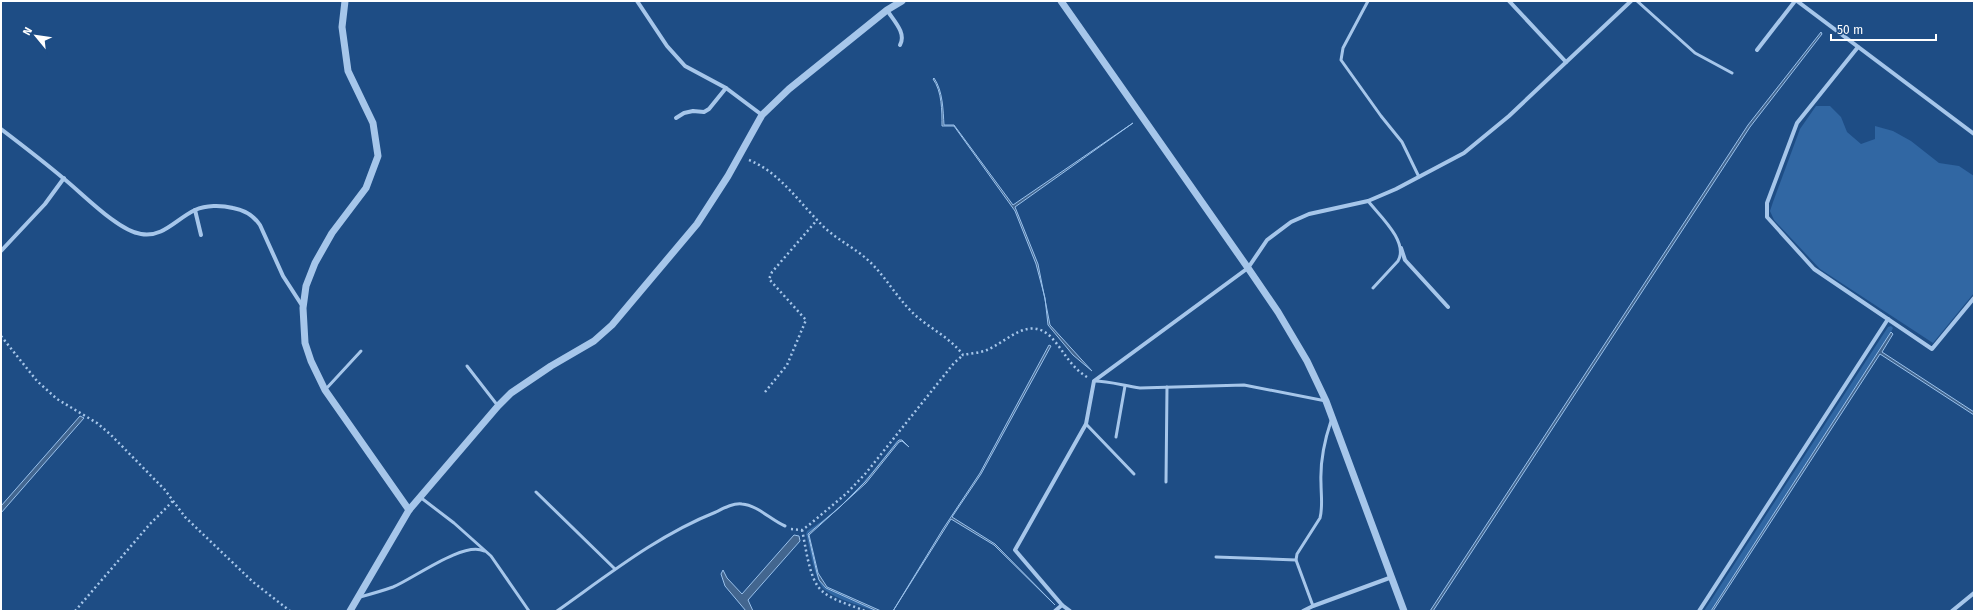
<svg xmlns="http://www.w3.org/2000/svg" width="1975" height="612" font-family="'Fira Sans',sans-serif">
<style>
.green{fill:#3167a3}
.water{fill:#43668f;stroke:#99c1ec}
.lines{fill:none;stroke-linecap:round;stroke-linejoin:round}
.path{stroke:#a6c6ea;stroke-width:2.5;stroke-dasharray:2 3;stroke-linecap:butt}
.service{stroke:#a6c6ea;stroke-width:3}
.minor{stroke:#a6c6ea;stroke-width:4}
.tertiary{stroke:#a6c6ea;stroke-width:7}
</style>
<rect width="100%" height="100%" fill="#1e4d85"/>
<g class="green">
<path d="M 1816,106 L 1830,106 L 1841,117 L 1847,132 L 1861,144 L 1875,139 L 1875,126 L 1893,131 L 1911,141 L 1939,163 L 1959,166 L 1974,176 L 1974,293 L 1933,343 L 1820,269 L 1774,220 L 1770,211 L 1773,202 L 1800,129 Z"/>
<path d="M 1891,326 L 1893,328 L 1891,332 L 1711,611 L 1704,611 L 1888,327 Z"/>
<path d="M 898,439 C 897,444 892,450 888,454 C 866,484 838,509 809,533 L 808,537 L 819,580 L 826,588 L 877,611 L 874,611 C 859,605 838,600 825,590 C 814,580 810,548 806,534 L 807,531 C 844,508 872,473 898,439 Z"/>
</g>
<g class="water">
<path d="M 1821,32 L 1822,34 L 1750,127 L 1433,611 L 1430,611 L 1748,125 Z"/>
<path d="M 934,78 C 943,91 943,110 944,125 L 954,125 L 1013,205 L 1133,123 L 1015,207 L 1038,264 L 1050,325 L 1092,371 L 1073,355 L 1048,325 L 1045,298 L 1036,264 L 1015,211 L 954,126 L 942,126 C 942,111 942,91 933,79 Z"/>
<path d="M 1891,332 L 1893,334 L 1882,352 L 1974,412 L 1974,415 L 1880,354 L 1713,611 L 1711,611 Z"/>
<path d="M 1049,345 L 1051,346 L 981,474 L 952,517 L 995,544 L 1055,605 L 994,545 L 951,519 L 893,611 L 943,529 L 980,473 Z"/>
<path d="M 80,416 L 84,418 L 1,513 L 1,506 Z"/>
<path d="M 899,440 L 902,440 L 909,447 L 902,441 L 899,442 L 866,483 L 809,535 L 818,573 L 827,587 L 881,611 L 877,611 L 826,588 L 819,580 L 817,573 L 808,534 L 840,507 L 865,482 Z"/>
<path d="M 794,535 L 799,536 L 800,541 L 748,600 L 753,611 L 746,611 L 725,586 L 721,574 L 723,570 L 727,578 L 742,594 Z"/>
</g>
<g class="lines">
<g class="path">
<path d="M 749,160 C 779,172 799,202 821,224 C 835,239 854,247 869,261 C 886,277 897,298 914,314 C 929,328 951,338 963,355 C 971,353 980,353 987,350 C 1008,341 1028,316 1050,336 C 1063,349 1070,367 1087,377"/>
<path d="M 1,336 L 37,381 L 57,399 L 97,423 L 111,435 L 165,490 L 185,517 L 253,582 L 290,611"/>
<path d="M 765,392 L 787,365 L 806,320 L 769,279 L 772,272 L 817,220"/>
<path d="M 791,529 L 802,530 L 809,525 L 847,493 L 866,473 L 954,363 L 963,355"/>
<path d="M 802,530 C 806,547 809,580 822,591 C 833,601 852,605 865,611"/>
<path d="M 75,611 L 150,524 L 173,501"/>
</g>
<g class="service">
<path d="M 1368,1 L 1343,48 L 1341,60 L 1381,116 L 1402,142 L 1419,177"/>
<path d="M 1637,1 L 1695,53 L 1732,73"/>
<path d="M 1368,201 C 1380,216 1409,242 1398,261 L 1373,288"/>
<path d="M 467,366 L 498,406"/>
<path d="M 1094,381 C 1110,381 1124,386 1140,388 L 1244,385 L 1326,401"/>
<path d="M 325,390 L 361,351"/>
<path d="M 1086,424 L 1134,474"/>
<path d="M 1116,437 L 1125,386"/>
<path d="M 1166,482 L 1167,387"/>
<path d="M 536,492 L 615,569"/>
<path d="M 420,497 L 454,523 L 491,556 L 529,611"/>
<path d="M 1216,557 L 1296,560"/>
<path d="M 360,597 C 371,594 382,591 393,587 C 413,579 463,541 484,551"/>
<path d="M 1313,606 L 1296,560 L 1297,554 L 1320,518 C 1323,507 1321,495 1321,483 C 1320,462 1324,442 1331,421"/>
<path d="M 557,611 C 608,575 658,535 716,512 C 724,508 733,503 742,504 C 757,505 771,520 785,526"/>
</g>
<g class="minor">
<path d="M 637,1 L 667,46 L 685,66 L 726,88 L 762,115"/>
<path d="M 1509,1 L 1566,62"/>
<path d="M 1797,1 L 1974,134"/>
<path d="M 887,10 C 893,20 907,33 900,45"/>
<path d="M 1858,47 L 1797,123 L 1767,203 L 1767,217 L 1814,269 L 1932,349 L 1974,298"/>
<path d="M 1757,50 L 1795,1"/>
<path d="M 676,118 L 684,113 L 693,111 L 704,112 L 709,109 L 726,88"/>
<path d="M 1,129 C 22,145 43,161 63,178 C 82,193 118,231 141,234 C 163,238 176,219 195,210 C 206,205 221,205 233,208 C 244,210 254,216 260,225 L 283,276 L 303,307"/>
<path d="M 195,210 L 201,235"/>
<path d="M 1401,248 L 1405,260 L 1448,307"/>
<path d="M 1,251 L 45,204 L 64,178"/>
<path d="M 1055,611 L 1062,605"/>
<path d="M 1070,611 L 1062,605 L 1015,550 L 1086,424 L 1094,381 L 1248,268 L 1267,240 L 1291,222 L 1309,214 L 1368,201 L 1396,189 L 1464,153 L 1509,116 L 1631,1"/>
<path d="M 1303,611 L 1313,606 L 1392,577"/>
<path d="M 1699,611 L 1888,319"/>
<path d="M 1952,611 L 1974,593"/>
</g>
<g class="tertiary">
<path d="M 345,1 L 342,27 L 348,71 L 373,123 L 378,156 L 366,188 L 332,233 L 315,263 L 306,286 L 303,308 L 305,343 L 311,361 L 325,390 L 409,510"/>
<path d="M 1061,1 L 1248,268 L 1278,312 L 1307,361 L 1326,401 L 1404,611"/>
<path d="M 350,611 L 409,510 L 498,406 L 511,393 L 551,366 L 594,341 L 612,325 L 697,224 L 728,176 L 762,115 L 789,89 L 887,10 L 902,1"/>
</g>
</g>
<rect width="1975" height="612" fill="none" stroke="#ffffff" stroke-width="4"/>
<g transform="translate(36 36) rotate(299)" stroke="#1e4d85" stroke-width="3" paint-order="stroke">
<path d="M0-3L7 15L0 10L-7 15Z" fill="#ffffff"/>
<text y="-6" font-size="11" font-weight="bold" text-anchor="middle" fill="#ffffff">N</text>
</g>
<path d="M1831 34v6h105v-6" fill="none" stroke="#ffffff" stroke-width="2"/>
<text x="1837" y="34" font-size="12" fill="#ffffff" stroke="#1e4d85" stroke-width="3" paint-order="stroke">50 m</text>
</svg>
